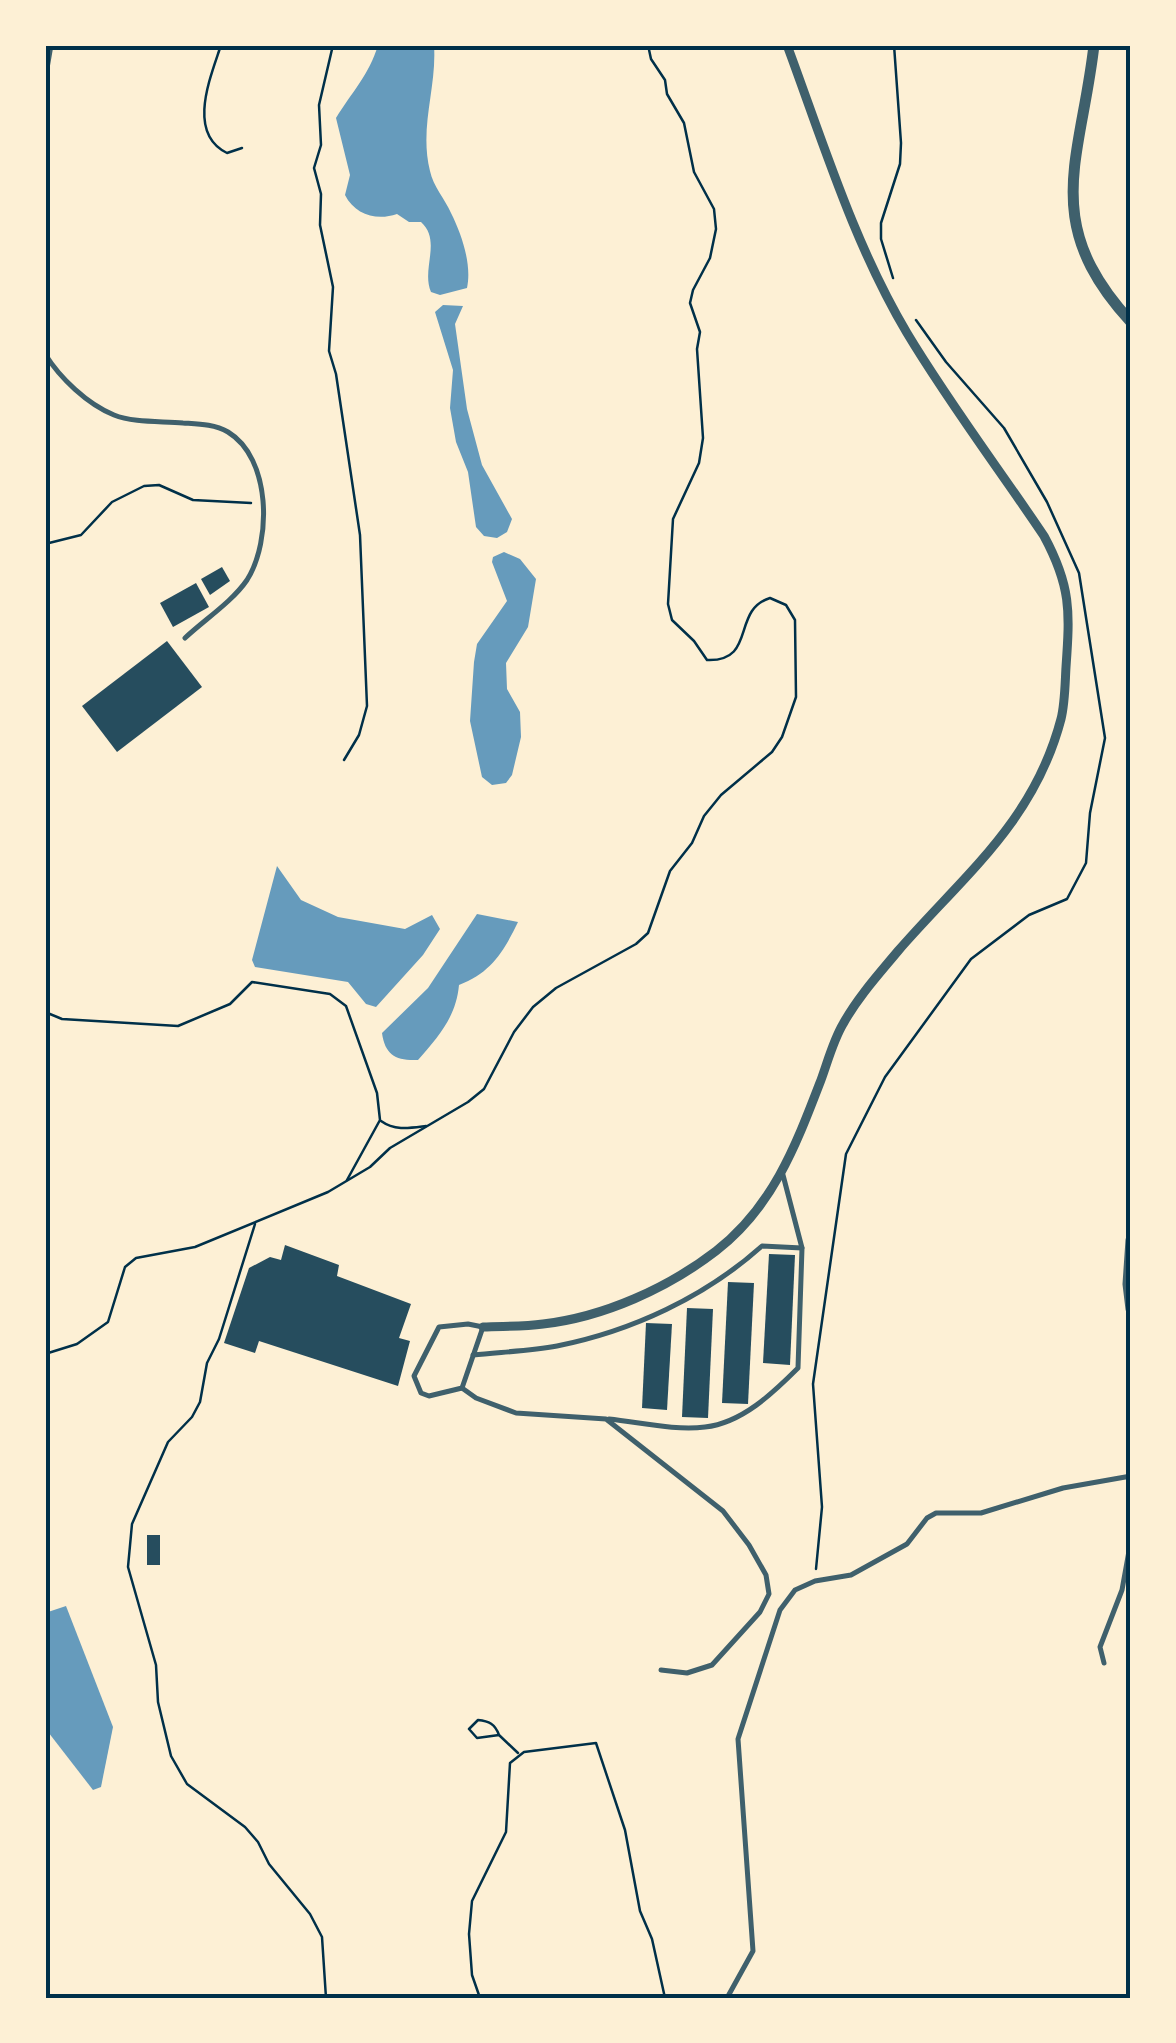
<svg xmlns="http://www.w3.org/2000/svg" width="1176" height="2043" font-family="'Varela Round',sans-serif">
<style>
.water{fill:#669bbc}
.building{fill:#264d5e}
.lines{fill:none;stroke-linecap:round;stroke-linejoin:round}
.path{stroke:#003049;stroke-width:2.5}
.service{stroke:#3f606c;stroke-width:5}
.minor{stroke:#3f606c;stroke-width:9}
.tertiary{stroke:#3f606c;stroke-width:11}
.neatline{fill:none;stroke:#003049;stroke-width:4}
</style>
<rect width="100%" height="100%" fill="#fdf0d5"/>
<g class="water">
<path d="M 378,45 L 434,45 C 437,88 419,127 430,171 C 433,186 445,199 451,213 C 462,235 472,265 467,288 L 440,295 L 431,292 C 421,269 442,241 421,222 L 409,222 L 397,214 C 377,221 355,215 345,195 L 350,175 L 336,118 C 352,92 369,75 378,45 Z"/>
<path d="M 443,305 L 463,306 L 455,324 L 467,409 L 482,465 L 512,519 L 507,532 L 497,538 L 484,536 L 476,527 L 468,472 L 456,442 L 450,408 L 453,370 L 435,312 Z"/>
<path d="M 504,552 L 520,559 L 536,579 L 528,627 L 506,663 L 507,689 L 520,712 L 521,737 L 512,775 L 506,783 L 492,785 L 482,777 L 470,721 L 474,662 L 477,644 L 507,601 L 492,562 L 493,557 Z"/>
<path d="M 277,866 L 301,900 L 338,917 L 405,929 L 432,915 L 440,929 L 423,955 L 376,1007 L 366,1004 L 348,982 L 255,967 L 252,960 Z"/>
<path d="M 477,914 L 518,922 C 504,951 491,973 459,985 C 456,1017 439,1036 418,1060 C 396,1061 385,1055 382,1033 L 428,988 Z"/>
<path d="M 66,1606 L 113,1727 L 101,1787 L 93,1790 L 45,1728 L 45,1613 Z"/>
</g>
<g class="building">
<path d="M 222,567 L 230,581 L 210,595 L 201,579 Z"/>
<path d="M 196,583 L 209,607 L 173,627 L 160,603 Z"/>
<path d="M 167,641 L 202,687 L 117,752 L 82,706 Z"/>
<path d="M 285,1245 L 339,1265 L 337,1276 L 411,1304 L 399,1338 L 410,1341 L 398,1386 L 259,1341 L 255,1353 L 224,1343 L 249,1268 L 270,1257 L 281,1260 Z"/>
<path d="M 769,1254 L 795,1255 L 790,1365 L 763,1363 Z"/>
<path d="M 728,1282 L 754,1283 L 748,1404 L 722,1403 Z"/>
<path d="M 687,1308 L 713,1309 L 708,1418 L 682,1417 Z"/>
<path d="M 646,1323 L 672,1324 L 667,1410 L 642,1408 Z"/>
<rect x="147" y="1535" width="13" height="30"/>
</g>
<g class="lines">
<g class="path">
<path d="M 221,45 C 211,76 186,133 227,153 L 242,148"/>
<path d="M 333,45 L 319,105 L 321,145 L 314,168 L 321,194 L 320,225 L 333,287 L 329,351 L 336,374 L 360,535 L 367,706 L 359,735 L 344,760"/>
<path d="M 893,278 L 881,239 L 881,223 L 900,164 L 901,143 L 894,45"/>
<path d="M 45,544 L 81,535 L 112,502 L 144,486 L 159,485 L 193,500 L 251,503"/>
<path d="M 45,1012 L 62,1019 L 178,1026 L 230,1004 L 252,982 L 330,994 L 346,1006 L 377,1093 L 380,1120 L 347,1180"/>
<path d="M 381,1121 C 395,1131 410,1128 426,1126"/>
<path d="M 255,1224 L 219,1339 L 207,1363 L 200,1402 L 192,1417 L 168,1442 L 132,1524 L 128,1567 L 156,1665 L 158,1702 L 171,1756 L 187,1784 L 245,1827 L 258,1842 L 269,1864 L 310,1914 L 322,1937 L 326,1998"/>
<path d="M 45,1354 L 77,1344 L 108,1322 L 125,1267 L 136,1258 L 195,1247 L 328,1192 L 370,1167 L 390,1148 L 468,1102 L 484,1089 L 514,1032 L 533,1007 L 556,988 L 636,944 L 648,933 L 670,871 L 692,843 L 704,816 L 721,795 L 772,752 L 782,737 L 796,697 L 795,620 L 786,605 L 770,598 C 731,610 757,662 707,660 L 694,641 L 672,620 L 668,604 L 673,519 L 699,463 L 703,438 L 697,349 L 700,332 L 690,303 L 693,290 L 710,258 L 716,229 L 714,209 L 694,172 L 684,123 L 667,94 L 665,80 L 651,59 L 648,45"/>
<path d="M 816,1569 L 822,1507 L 813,1384 L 846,1154 L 885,1077 L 971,959 L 1029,915 L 1067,899 L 1086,863 L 1090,813 L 1105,738 L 1079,573 L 1047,502 L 1004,428 L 946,362 L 916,320"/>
<path d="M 499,1735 C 495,1724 489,1721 478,1720 L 469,1729 L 477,1738 L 499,1735 L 518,1753"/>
<path d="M 480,1998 L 472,1975 L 469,1934 L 472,1901 L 506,1832 L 510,1763 L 524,1752 L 596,1743 L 625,1830 L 640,1911 L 652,1939 L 665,1998"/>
</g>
<g class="service">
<path d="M 45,80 L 51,45"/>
<path d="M 45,354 C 60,378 87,404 114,415 C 133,423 162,421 183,423 C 198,424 214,424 228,432 C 271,458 272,540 247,580 C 232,602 204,620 185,638"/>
<path d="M 468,1324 L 483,1327 L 462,1388 L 429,1396 L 421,1393 L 414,1376 L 439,1327 Z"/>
<path d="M 473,1355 C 501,1352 530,1351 557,1346 C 632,1331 705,1297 762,1246 L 802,1248"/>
<path d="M 462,1388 L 476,1398 L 516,1413 L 606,1419 L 723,1511 L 749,1545 L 766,1575 L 769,1594 L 760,1612 L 712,1665 L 687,1673 L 661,1670"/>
<path d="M 609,1419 C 639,1422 675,1431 705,1427 C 742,1423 773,1393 798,1368 L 802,1248 L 783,1175"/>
<path d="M 1104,1663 L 1100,1647 L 1122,1590 L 1131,1540"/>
<path d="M 727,1998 L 753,1951 L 738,1739 L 780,1610 L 795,1590 L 815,1581 L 851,1575 L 907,1544 L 927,1518 L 936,1513 L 981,1513 L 1063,1488 L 1131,1476"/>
</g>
<path class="minor" d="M 483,1327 C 503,1326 523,1327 543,1324 C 604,1317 668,1288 716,1251 C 773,1207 796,1145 821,1080 C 828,1061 833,1041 843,1024 C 858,997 878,975 898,951 C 964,875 1034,822 1061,719 C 1065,703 1065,684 1066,667 C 1070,611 1071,586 1044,536 C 999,469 949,403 907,333 C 854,244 823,142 787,45"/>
<g class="tertiary">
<path d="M 1094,45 C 1081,160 1039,222 1131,322"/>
<path d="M 1131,1240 L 1128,1284 L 1131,1309"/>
</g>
</g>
<rect width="1176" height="2043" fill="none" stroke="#fdf0d5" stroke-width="95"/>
<rect x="48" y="48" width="1080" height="1948" class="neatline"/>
</svg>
